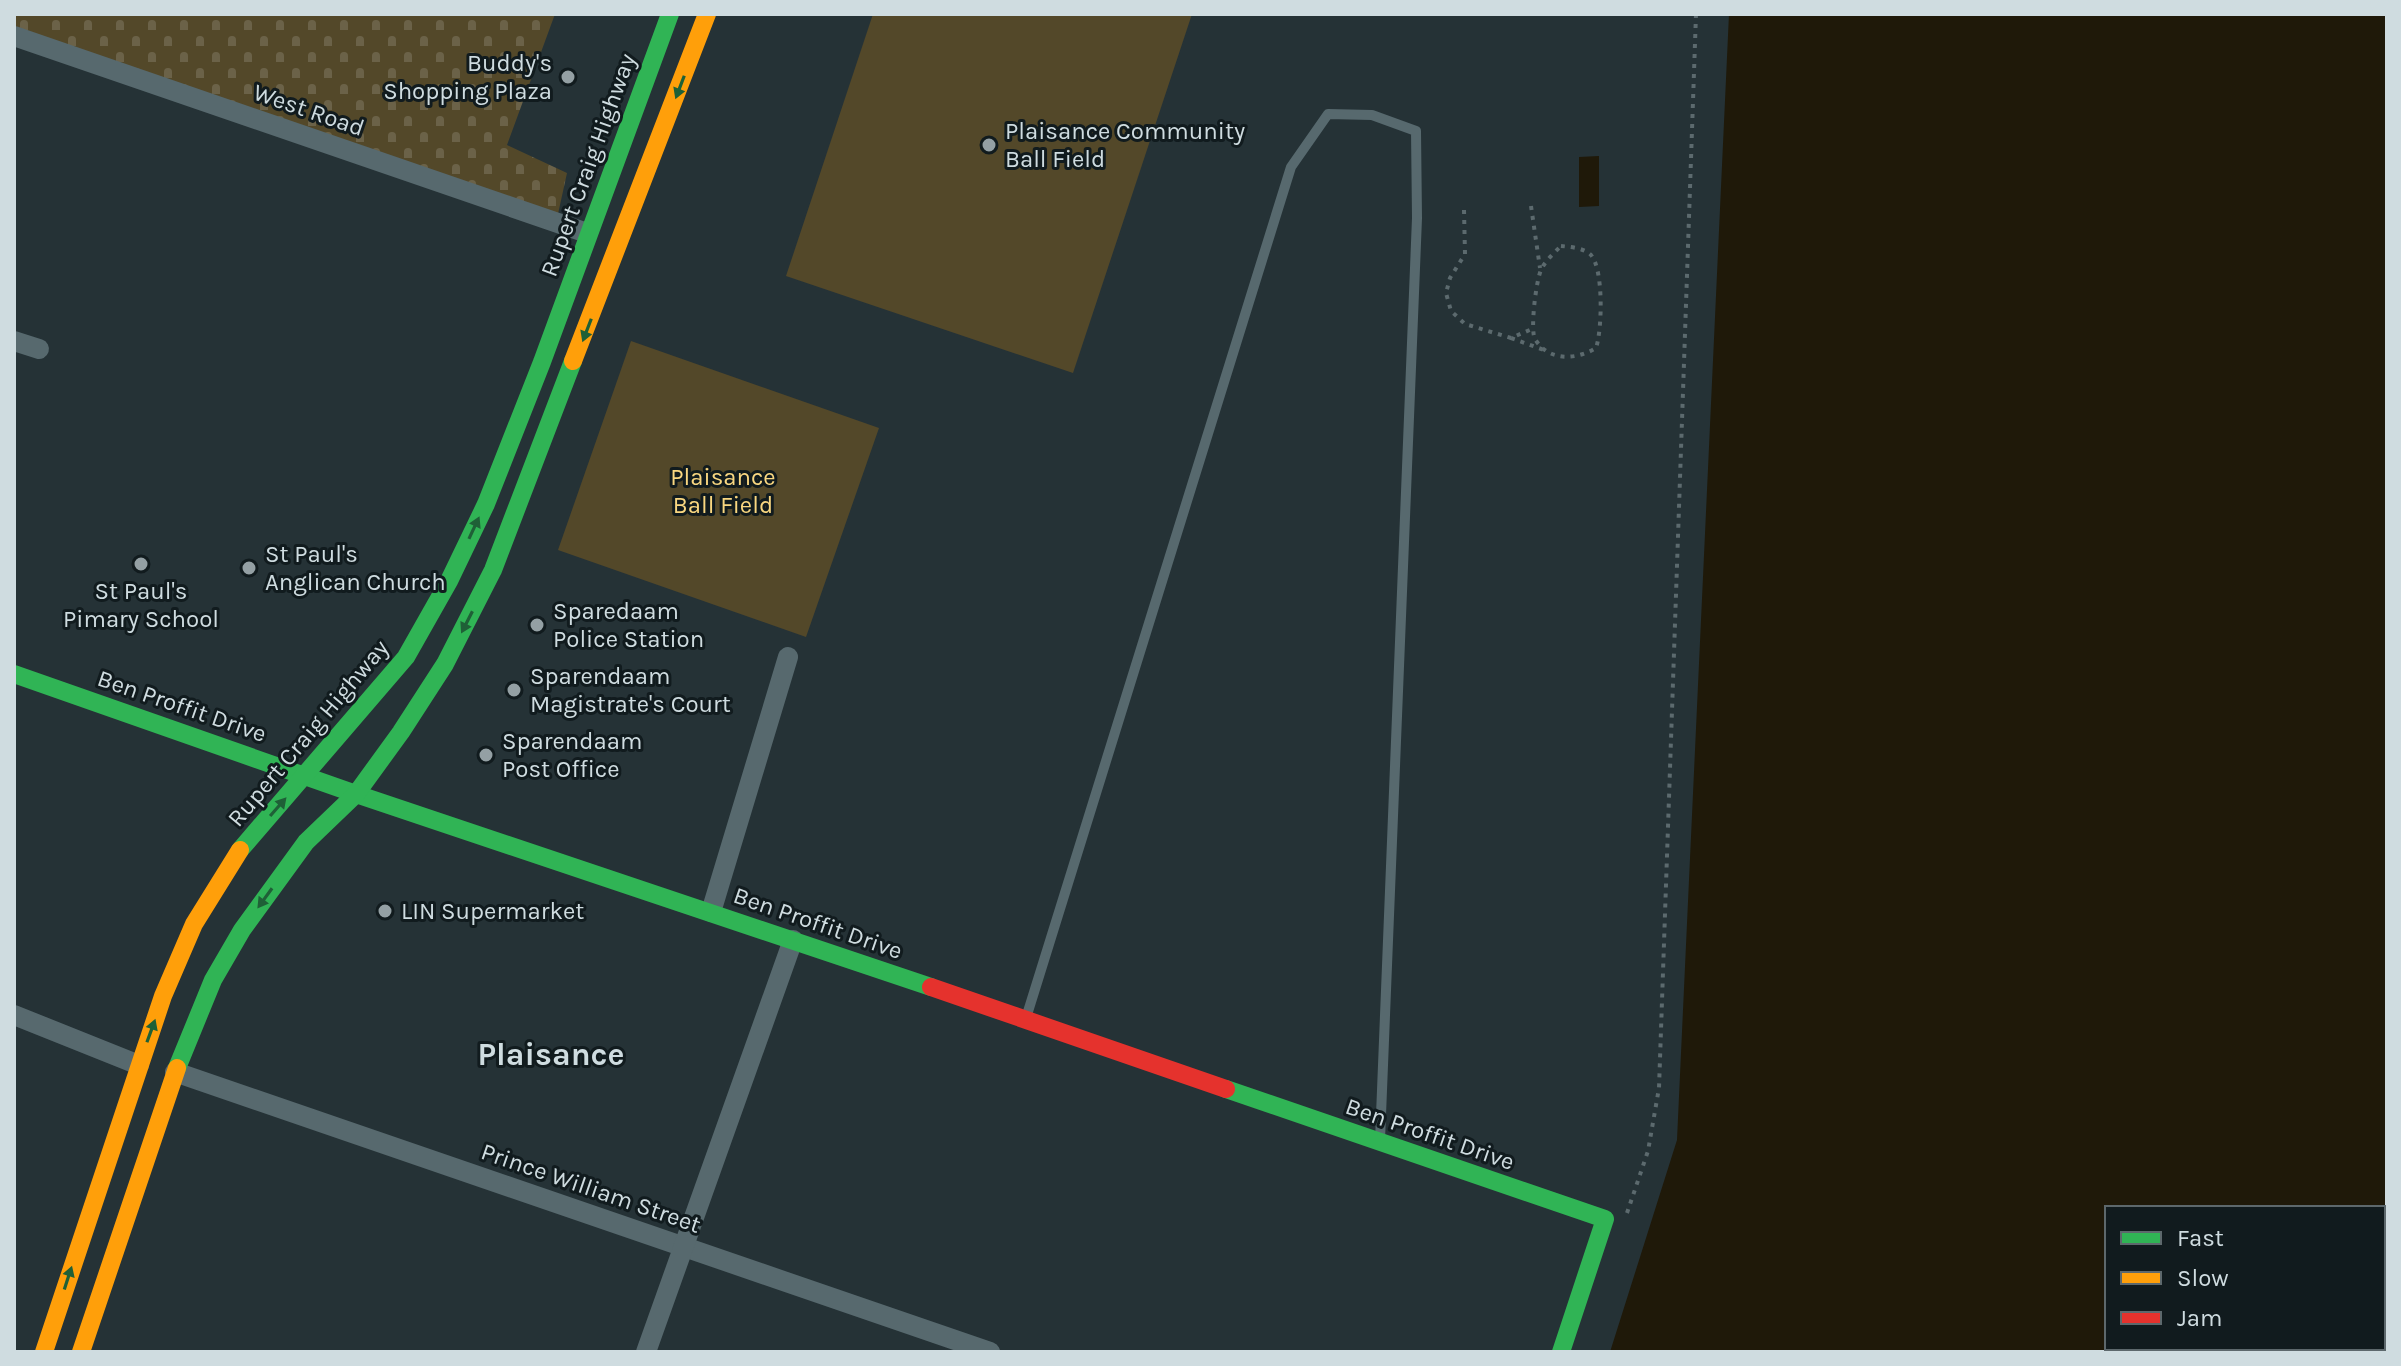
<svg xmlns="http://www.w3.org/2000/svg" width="2401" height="1366" font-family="Karla,sans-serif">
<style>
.cemetery{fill:url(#cemetery-stones)}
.park{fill:#534829}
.water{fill:#1f1909;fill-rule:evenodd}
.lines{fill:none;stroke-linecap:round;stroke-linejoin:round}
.path{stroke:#5c6a6e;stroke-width:4;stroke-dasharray:4 6;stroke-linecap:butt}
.lane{stroke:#57696e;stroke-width:10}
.street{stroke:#57696e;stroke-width:20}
.fast{stroke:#30b455;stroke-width:18}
.slow{stroke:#ff9f0a;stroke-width:18}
.jam{stroke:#e5322d;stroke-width:18}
.oneway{fill:#1f6037}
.poi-dot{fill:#94a0a4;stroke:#111b1e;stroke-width:3}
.labels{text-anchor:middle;stroke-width:6;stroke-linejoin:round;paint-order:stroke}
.poi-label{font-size:24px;fill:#cfdce0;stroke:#111b1e;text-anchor:start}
.street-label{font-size:24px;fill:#cfdce0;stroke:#111b1e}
.park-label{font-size:24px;fill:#f9d780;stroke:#111b1e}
.district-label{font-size:32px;font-weight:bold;fill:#cfdce0;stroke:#111b1e}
</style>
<defs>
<pattern id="cemetery-stones" width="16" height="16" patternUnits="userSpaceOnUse" patternTransform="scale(2)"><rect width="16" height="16" fill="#534829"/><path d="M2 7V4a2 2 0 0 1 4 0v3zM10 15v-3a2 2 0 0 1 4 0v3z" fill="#6b6248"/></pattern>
</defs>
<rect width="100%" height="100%" fill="#253236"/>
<path class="cemetery" d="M 14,14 L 555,14 L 507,145 L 567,173 L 556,223 L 14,30 Z"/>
<g class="park">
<path d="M 873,14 L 1192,14 L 1073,373 L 786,276 Z"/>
<path d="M 631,341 L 879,428 L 806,637 L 558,550 Z"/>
</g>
<g class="water">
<path d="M 1729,14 L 2387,14 L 2387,1352 L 1610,1352 L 1677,1140 ZM 2107,1208 L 2383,1208 L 2383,1348 L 2107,1348 Z"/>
<path d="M 1599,156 L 1599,206 L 1579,207 L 1579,157 Z"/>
</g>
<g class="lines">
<g class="path">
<path d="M 1531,206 L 1540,268"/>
<path d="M 1464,210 L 1465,254 L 1450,278 L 1446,293 L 1451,311 L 1465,324 L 1511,338 L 1532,329"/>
<path d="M 1561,246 C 1571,247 1584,248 1591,255 C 1604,270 1602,331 1596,348 C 1576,360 1549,362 1535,339 C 1530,330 1536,281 1541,270 C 1545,261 1554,253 1561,246 Z"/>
<path d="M 1511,338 L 1544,350"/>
<path d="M 1627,1213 L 1648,1151 L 1659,1088 L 1696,14"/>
</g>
<path class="lane" d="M 1026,1018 L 1291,167 L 1328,114 L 1372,115 L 1416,131 L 1417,218 L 1380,1140"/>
<g class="street">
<path d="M 14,36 L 587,233"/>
<path d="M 14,341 L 39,349"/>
<path d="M 711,912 L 788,657"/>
<path d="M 14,1015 L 139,1065"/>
<path d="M 175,1072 L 990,1352"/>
<path d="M 646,1352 L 793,940"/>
</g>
<g class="fast">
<path d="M 14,674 L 356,794 L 931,987"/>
<path d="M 240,850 L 406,657 L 449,581 L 486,504 L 542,362 L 670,14"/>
<path d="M 177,1068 L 213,980 L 242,930 L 306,842 L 356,794 L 401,732 L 445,664 L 493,570 L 573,361"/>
<path d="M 1226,1089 L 1605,1219 L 1561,1352"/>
</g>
<g class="slow">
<path d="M 573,361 L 707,14"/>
<path d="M 44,1352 L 163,996 L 194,924 L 240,850"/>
<path d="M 81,1352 L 177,1068"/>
</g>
<path class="jam" d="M 931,987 L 1226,1089"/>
</g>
<defs><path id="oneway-solid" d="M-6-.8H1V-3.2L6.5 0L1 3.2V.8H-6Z" transform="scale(2)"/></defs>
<g class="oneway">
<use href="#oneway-solid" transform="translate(680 87) rotate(111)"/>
<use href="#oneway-solid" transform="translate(587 330) rotate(111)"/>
<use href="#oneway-solid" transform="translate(474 528) rotate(-65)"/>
<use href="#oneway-solid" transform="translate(467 622) rotate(117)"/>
<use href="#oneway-solid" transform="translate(278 807) rotate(-49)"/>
<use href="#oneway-solid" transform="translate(265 898) rotate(126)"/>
<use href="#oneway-solid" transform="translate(151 1031) rotate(-70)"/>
<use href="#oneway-solid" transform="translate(68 1278) rotate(-72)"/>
</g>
<g class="poi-dot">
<circle cx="568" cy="77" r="8"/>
<circle cx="989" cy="145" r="8"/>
<circle cx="141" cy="564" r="8"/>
<circle cx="249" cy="568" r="8"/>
<circle cx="537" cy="625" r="8"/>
<circle cx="514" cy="690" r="8"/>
<circle cx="486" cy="755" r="8"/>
<circle cx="385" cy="911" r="8"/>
</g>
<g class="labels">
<g class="poi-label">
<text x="552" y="71" text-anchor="end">Buddy's<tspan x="552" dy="28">Shopping Plaza</tspan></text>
<text x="1005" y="139">Plaisance Community<tspan x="1005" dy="28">Ball Field</tspan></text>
<text x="265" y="562">St Paul's<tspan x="265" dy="28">Anglican Church</tspan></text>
<text x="141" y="599" text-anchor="middle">St Paul's<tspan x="141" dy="28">Pimary School</tspan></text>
<text x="553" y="619">Sparedaam<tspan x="553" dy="28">Police Station</tspan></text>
<text x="530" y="684">Sparendaam<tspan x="530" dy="28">Magistrate's Court</tspan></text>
<text x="502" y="749">Sparendaam<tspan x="502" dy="28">Post Office</tspan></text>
<text x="401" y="919">LIN Supermarket</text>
</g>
<g class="street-label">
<text transform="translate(309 110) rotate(19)" y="8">West Road</text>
<text transform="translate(588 165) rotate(-70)" y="8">Rupert Craig Highway</text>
<text transform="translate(182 706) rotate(19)" y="8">Ben Proffit Drive</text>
<text transform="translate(308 733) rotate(-50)" y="8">Rupert Craig Highway</text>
<text transform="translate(818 923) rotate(19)" y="8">Ben Proffit Drive</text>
<text transform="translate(1430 1134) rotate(19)" y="8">Ben Proffit Drive</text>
<text transform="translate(591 1188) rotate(19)" y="8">Prince William Street</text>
</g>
<g class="park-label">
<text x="723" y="485">Plaisance<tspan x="723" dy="28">Ball Field</tspan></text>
</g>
<g class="district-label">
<text x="551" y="1065">Plaisance</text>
</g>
</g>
<rect width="2401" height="1366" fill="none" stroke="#cfdce0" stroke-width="32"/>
<rect x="2105" y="1206" width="280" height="144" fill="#111b1e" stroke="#5d686c" stroke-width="2"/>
<rect x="2121" y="1232" width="40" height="12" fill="#30b455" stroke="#5d686c" stroke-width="2"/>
<text x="2177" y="1246" font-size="24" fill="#cfdce0">Fast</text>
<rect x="2121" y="1272" width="40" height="12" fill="#ff9f0a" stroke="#5d686c" stroke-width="2"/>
<text x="2177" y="1286" font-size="24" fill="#cfdce0">Slow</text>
<rect x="2121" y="1312" width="40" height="12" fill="#e5322d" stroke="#5d686c" stroke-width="2"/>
<text x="2177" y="1326" font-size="24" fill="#cfdce0">Jam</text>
</svg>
